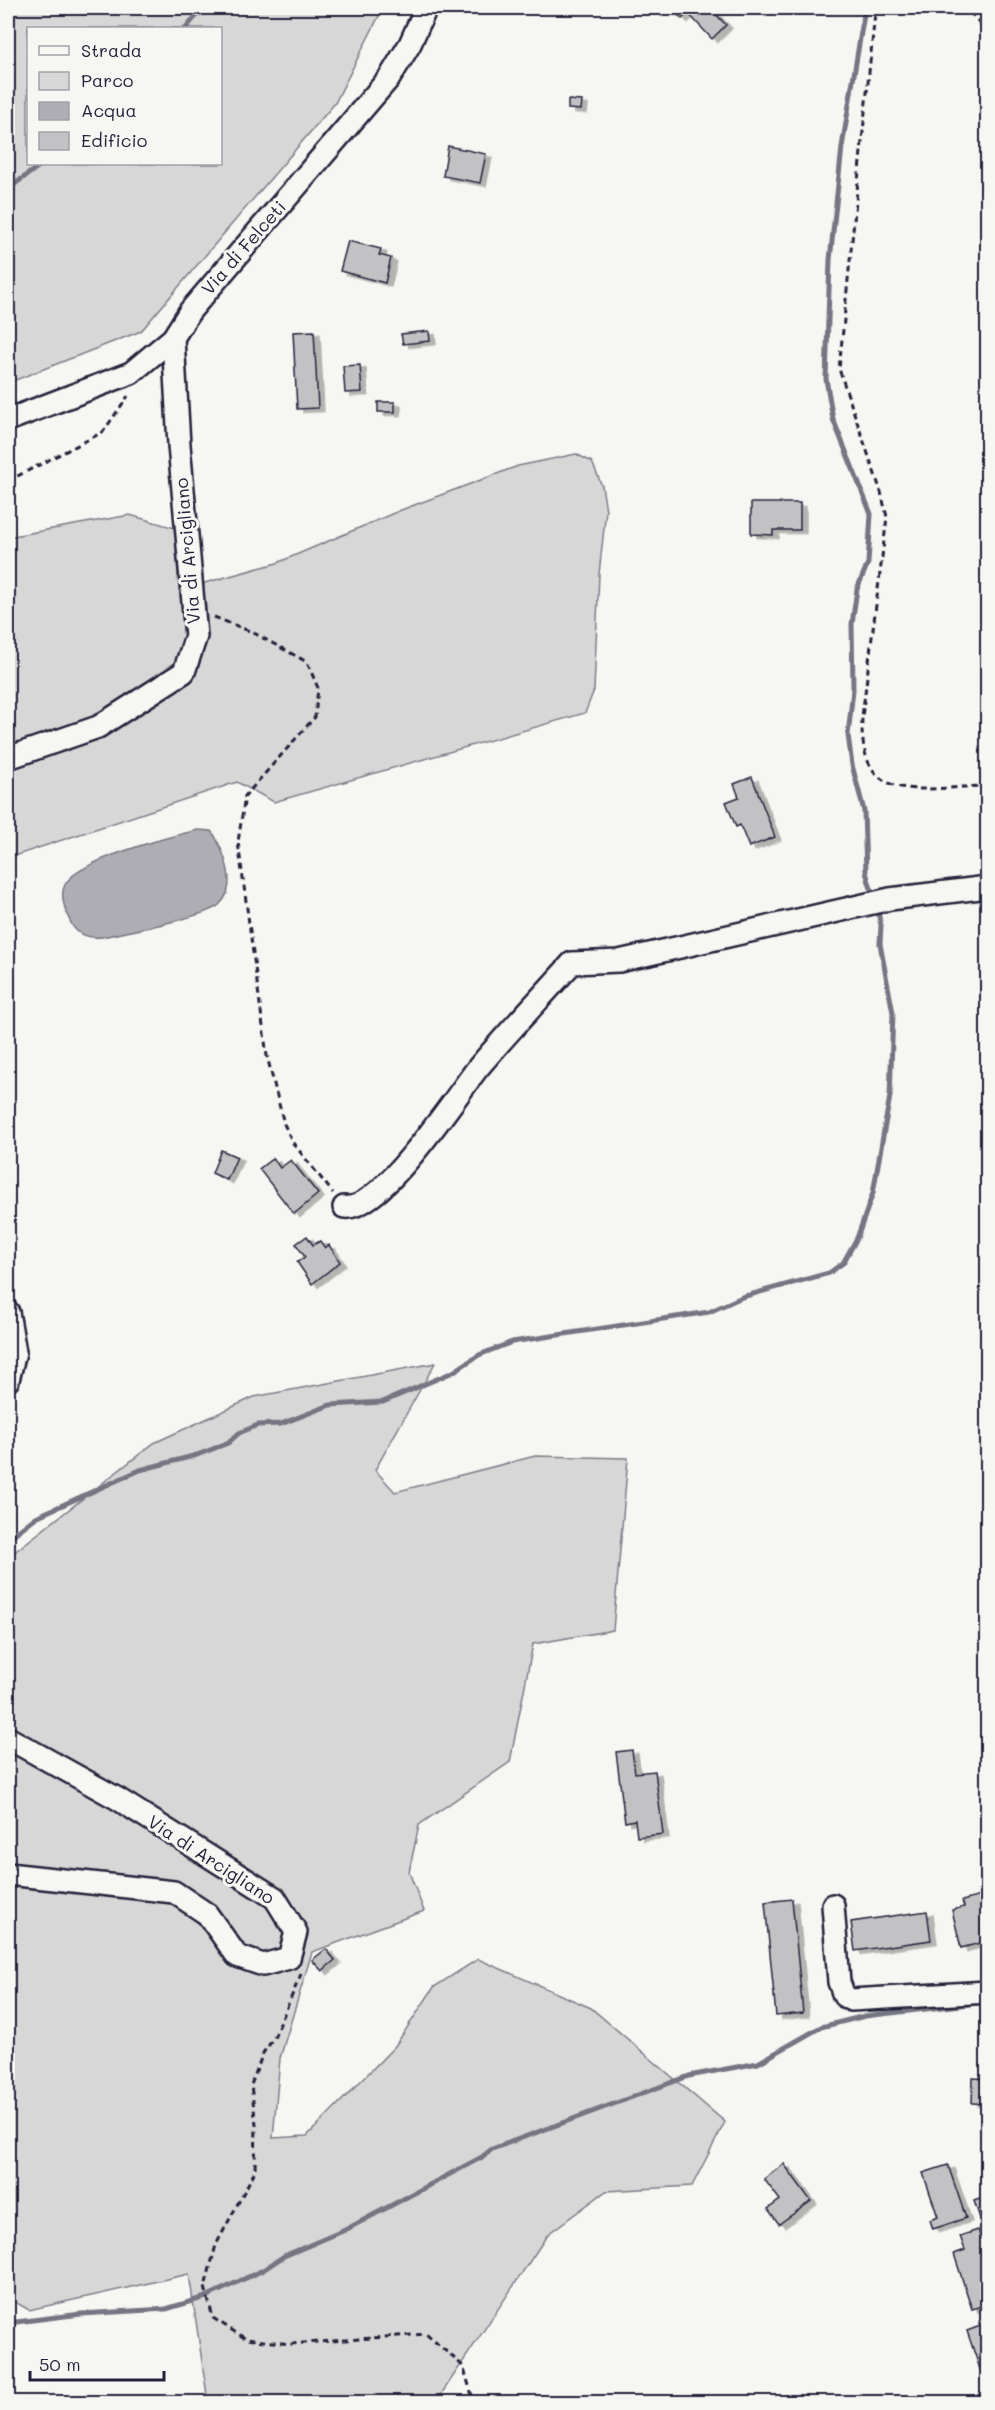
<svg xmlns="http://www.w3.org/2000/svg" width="995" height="2410" font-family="Mali,sans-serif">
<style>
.green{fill:#d7d7d7;stroke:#7c7c89;stroke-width:1.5;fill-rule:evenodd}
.water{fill:#adadb3;stroke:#757583;stroke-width:1.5}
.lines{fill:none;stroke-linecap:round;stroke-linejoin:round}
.stream{stroke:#757583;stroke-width:5}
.building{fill:#c2c2c4;stroke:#22223b;stroke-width:1.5;filter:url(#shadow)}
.street-casing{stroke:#22223b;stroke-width:26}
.path{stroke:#22223b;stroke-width:3;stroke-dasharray:6 4.5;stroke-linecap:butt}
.street{stroke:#f6f6f2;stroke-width:21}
.labels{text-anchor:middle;stroke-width:6;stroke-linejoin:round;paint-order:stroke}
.street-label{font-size:18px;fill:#22223b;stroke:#f6f6f2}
</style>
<defs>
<filter id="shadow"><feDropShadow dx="6" dy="3.5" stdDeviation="0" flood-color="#0004"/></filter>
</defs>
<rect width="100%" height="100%" fill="#f6f6f2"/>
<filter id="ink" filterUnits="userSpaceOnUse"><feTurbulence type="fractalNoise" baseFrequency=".0167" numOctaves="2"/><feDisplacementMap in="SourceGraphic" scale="12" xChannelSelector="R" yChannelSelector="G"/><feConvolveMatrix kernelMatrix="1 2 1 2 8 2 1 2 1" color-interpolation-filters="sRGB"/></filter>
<g filter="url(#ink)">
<g class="green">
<path d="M 8,8 L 383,8 L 335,103 L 141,331 L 8,383 ZM 28,28 L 220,28 L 220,164 L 28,164 Z"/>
<path d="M 576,454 L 592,462 L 602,486 L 606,510 L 599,574 L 594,690 L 585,713 L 274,802 L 237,782 L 8,858 L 8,537 L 130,515 L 175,528 L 179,590 L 277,563 L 401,510 L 518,466 Z"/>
<path d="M 435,1363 L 375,1470 L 395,1492 L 535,1456 L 628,1458 L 613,1630 L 533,1644 L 510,1762 L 419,1825 L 409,1872 L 424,1911 L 312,1952 L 280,2058 L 273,2138 L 307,2136 L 395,2046 L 434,1987 L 478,1959 L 591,2008 L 725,2122 L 692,2186 L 606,2191 L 548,2234 L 436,2402 L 208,2402 L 189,2274 L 29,2310 L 8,2298 L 8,1557 L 154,1443 L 254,1397 Z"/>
</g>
<path class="water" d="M 198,830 L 211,831 L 215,836 C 225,855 239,887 219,905 C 206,917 124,932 102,937 C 89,938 77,936 71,923 C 66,914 60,897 64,887 C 72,861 172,836 198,830 Z"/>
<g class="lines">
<g class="stream">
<path d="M 865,8 L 842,147 L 830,260 L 826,379 L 833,419 L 871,514 L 868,563 L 857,589 L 852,624 L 853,690 L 848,735 L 852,765 L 864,811 L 866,872 L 874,899"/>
<path d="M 985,8 L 988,12"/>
<path d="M 186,28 L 203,8"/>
<path d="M 8,189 L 42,164"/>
<path d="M 8,1539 L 36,1517 L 140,1470 L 197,1455 L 228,1443 L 239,1433 L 258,1425 L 281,1424 L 330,1405 L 383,1402 L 453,1372 L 479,1355 L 512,1342 L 709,1312 L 742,1297 L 829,1273 L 843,1263 L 857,1238 L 873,1193 L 890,1096 L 893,1013 L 880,944 L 881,925 L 877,908"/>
<path d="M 8,2323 L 81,2314 L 166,2309 L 206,2297 L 263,2270 L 284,2256 L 345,2230 L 482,2157 L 492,2149 L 689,2076 L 758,2063 L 821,2027 L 865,2016 L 987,2002"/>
</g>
</g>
<g class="building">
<path d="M 671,8 L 710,8 L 726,25 L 712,39 L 688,13 L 682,19 Z"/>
<path d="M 568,100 L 582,101 L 581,110 L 568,109 Z"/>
<path d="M 448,146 L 486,154 L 480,183 L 443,176 Z"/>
<path d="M 348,241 L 381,249 L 379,255 L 391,258 L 385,283 L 340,271 Z"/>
<path d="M 314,331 L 318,408 L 297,409 L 293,332 Z"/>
<path d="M 429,331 L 430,341 L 403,344 L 401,334 Z"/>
<path d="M 360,365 L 362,392 L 345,393 L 343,366 Z"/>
<rect x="378" y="402" width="17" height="10"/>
<path d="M 751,503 L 800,503 L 800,530 L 773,530 L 773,535 L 751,534 Z"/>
<path d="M 752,777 L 775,837 L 749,847 L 740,825 L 736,827 L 726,802 L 739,797 L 734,784 Z"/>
<path d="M 221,1150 L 237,1157 L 227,1180 L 212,1173 Z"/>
<path d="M 273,1158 L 280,1168 L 291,1160 L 318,1194 L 294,1214 L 259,1169 Z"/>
<path d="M 307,1236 L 313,1245 L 320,1241 L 325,1248 L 329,1245 L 340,1262 L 312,1284 L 297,1262 L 305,1257 L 296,1244 Z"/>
<path d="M 632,1750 L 635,1773 L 655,1771 L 663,1834 L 637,1837 L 635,1820 L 625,1822 L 616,1752 Z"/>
<path d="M 988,1894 L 988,1941 L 961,1948 L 952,1910 L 964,1907 L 962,1901 Z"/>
<path d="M 792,1899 L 803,2013 L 776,2016 L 765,1902 Z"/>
<path d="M 927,1911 L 931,1940 L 855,1951 L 851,1922 Z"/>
<path d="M 326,1949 L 335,1960 L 322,1971 L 312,1960 Z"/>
<path d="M 973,2078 L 987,2079 L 987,2104 L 972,2103 Z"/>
<path d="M 784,2164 L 811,2201 L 779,2224 L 768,2209 L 780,2200 L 764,2179 Z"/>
<path d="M 948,2165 L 966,2218 L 933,2229 L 930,2220 L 938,2217 L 923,2173 Z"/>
<path d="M 988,2196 L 988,2215 L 980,2218 L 974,2201 Z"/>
<path d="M 978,2230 L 988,2258 L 988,2304 L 972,2309 L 954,2254 L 965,2250 L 960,2236 Z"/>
<path d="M 988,2323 L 988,2375 L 985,2368 L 980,2369 L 967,2331 Z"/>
</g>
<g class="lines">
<g class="street-casing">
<g id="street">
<path d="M 8,420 L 131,373 L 173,338 L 190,311 L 390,77 L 410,44 L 426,8"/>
<path d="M 8,758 L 98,727 L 184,672 L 196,636 L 179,445 L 173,338"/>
<path d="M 344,1207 C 380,1213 456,1096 477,1069 C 507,1033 540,999 572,963 L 619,961 L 890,899 L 988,887"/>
<path d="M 8,1312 L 15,1352 L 8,1380"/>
<path d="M 8,1738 L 118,1799 L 275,1898 L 296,1932 L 289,1958 L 263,1965 L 237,1956 L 207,1914 L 174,1892 L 8,1874"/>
<path d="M 833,1905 L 839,1982 L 844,1996 L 851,2000 L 988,1992"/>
</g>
</g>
<g class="path">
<path d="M 988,32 L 967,9 L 875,13 L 839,369 L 881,492 L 887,517 L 862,717 C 859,809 920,787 988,786"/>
<path d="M 8,481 L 103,432 L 128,396"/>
<path d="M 214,617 L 252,632 L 307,662 L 318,688 L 315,717 L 245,796 L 238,842 L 267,1056 L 284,1124 L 293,1143 L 333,1193"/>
<path d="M 301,1974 L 274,2038 L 263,2053 L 251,2085 L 256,2125 L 255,2171 L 216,2245 L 205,2287 L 213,2318 L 246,2339 L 291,2344 L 426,2334 L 463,2366 L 474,2402"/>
</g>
<use href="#street" class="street"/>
</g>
</g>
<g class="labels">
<g class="street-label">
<text transform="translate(244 248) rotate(-49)" y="6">Via di Felceti</text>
<text transform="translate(188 551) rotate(-95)" y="6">Via di Arcigliano</text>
<text transform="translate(211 1860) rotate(33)" y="6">Via di Arcigliano</text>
</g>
</g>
<rect width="995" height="2410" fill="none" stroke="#f6f6f2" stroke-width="30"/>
<rect x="15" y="15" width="965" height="2380" fill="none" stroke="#22223b" stroke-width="2" filter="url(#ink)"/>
<rect x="27" y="27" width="195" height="138" fill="#f6f6f2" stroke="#a1a1a9" stroke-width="1.5"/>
<rect x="39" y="46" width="30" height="9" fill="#f6f6f2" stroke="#a1a1a9" stroke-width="1.5"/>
<text x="81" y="57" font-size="18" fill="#22223b">Strada</text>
<rect x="39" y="72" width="30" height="18" fill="#d7d7d7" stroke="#a1a1a9" stroke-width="1.5"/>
<text x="81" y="87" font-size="18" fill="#22223b">Parco</text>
<rect x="39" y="102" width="30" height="18" fill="#adadb3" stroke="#a1a1a9" stroke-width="1.5"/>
<text x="81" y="117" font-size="18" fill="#22223b">Acqua</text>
<rect x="39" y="132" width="30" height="18" fill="#c2c2c4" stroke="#a1a1a9" stroke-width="1.5"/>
<text x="81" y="147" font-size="18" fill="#22223b">Edificio</text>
<path d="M30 2371v9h134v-9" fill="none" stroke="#22223b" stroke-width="3"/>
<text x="39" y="2371" font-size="18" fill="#22223b" stroke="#f6f6f2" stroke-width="4.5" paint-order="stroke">50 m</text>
</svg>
